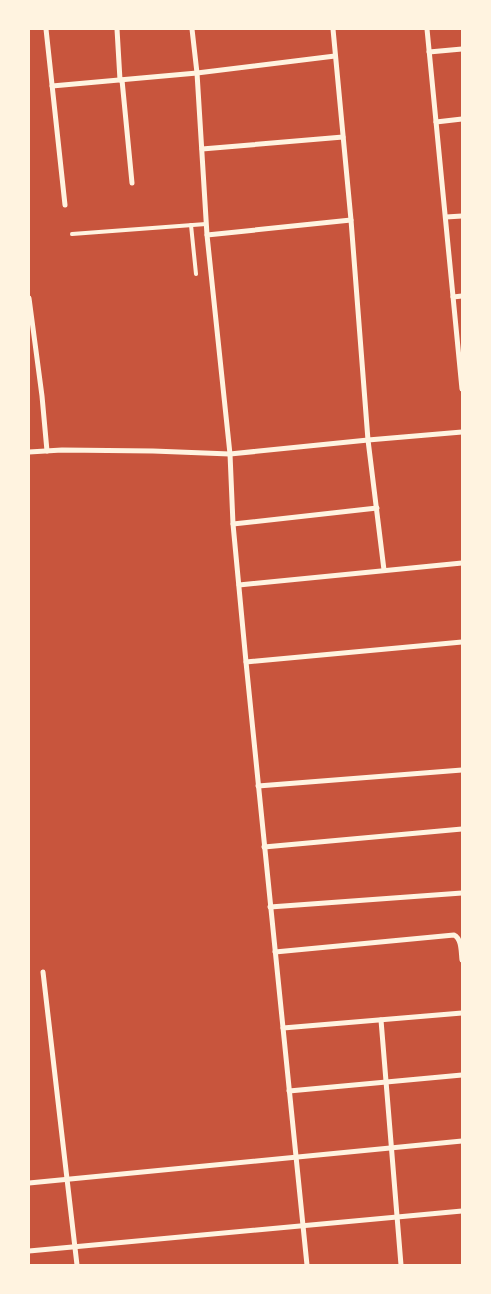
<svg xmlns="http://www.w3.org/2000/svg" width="491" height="1294" font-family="'Fira Sans',sans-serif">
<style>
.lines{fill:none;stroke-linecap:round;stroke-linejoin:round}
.service{stroke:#fff3e0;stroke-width:4}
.minor{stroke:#fff3e0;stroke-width:5}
</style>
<rect width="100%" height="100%" fill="#c8553d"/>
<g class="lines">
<g class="service">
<path d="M 191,225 L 196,274"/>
<path d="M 72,234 L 206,224"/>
</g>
<g class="minor">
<path d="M 46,29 L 65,205"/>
<path d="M 117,29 L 120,80"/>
<path d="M 192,29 L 197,73 L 207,235 L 230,454 L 233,524 L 246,662 L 307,1265"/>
<path d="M 333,29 L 351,220 L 368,440 L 384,570"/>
<path d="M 427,29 L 462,389"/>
<path d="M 429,52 L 462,49"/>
<path d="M 122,80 L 132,183"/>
<path d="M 52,86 L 197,73 L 335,56"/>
<path d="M 436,122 L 462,119"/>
<path d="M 202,149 L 343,137"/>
<path d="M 446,217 L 462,216"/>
<path d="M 207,235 L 351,220"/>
<path d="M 453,297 L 462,296"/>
<path d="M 29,298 L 42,396 L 47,451"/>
<path d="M 29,452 L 62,450 L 153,451 L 230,454 L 368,440 L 462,432"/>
<path d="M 233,524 L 377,508"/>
<path d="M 239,585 L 462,563"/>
<path d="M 246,662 L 462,642"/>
<path d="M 258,786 L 462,770"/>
<path d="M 264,847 L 462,829"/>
<path d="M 270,907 L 462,893"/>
<path d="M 275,952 L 454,935 C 462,939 461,952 462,960"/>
<path d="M 43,972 L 77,1265"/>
<path d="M 381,1020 L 401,1265"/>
<path d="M 283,1028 L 462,1013"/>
<path d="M 289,1091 L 462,1075"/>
<path d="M 29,1183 L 462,1141"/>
<path d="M 29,1251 L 462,1211"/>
</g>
</g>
<rect width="491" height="1294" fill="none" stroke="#fff3e0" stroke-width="60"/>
</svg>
